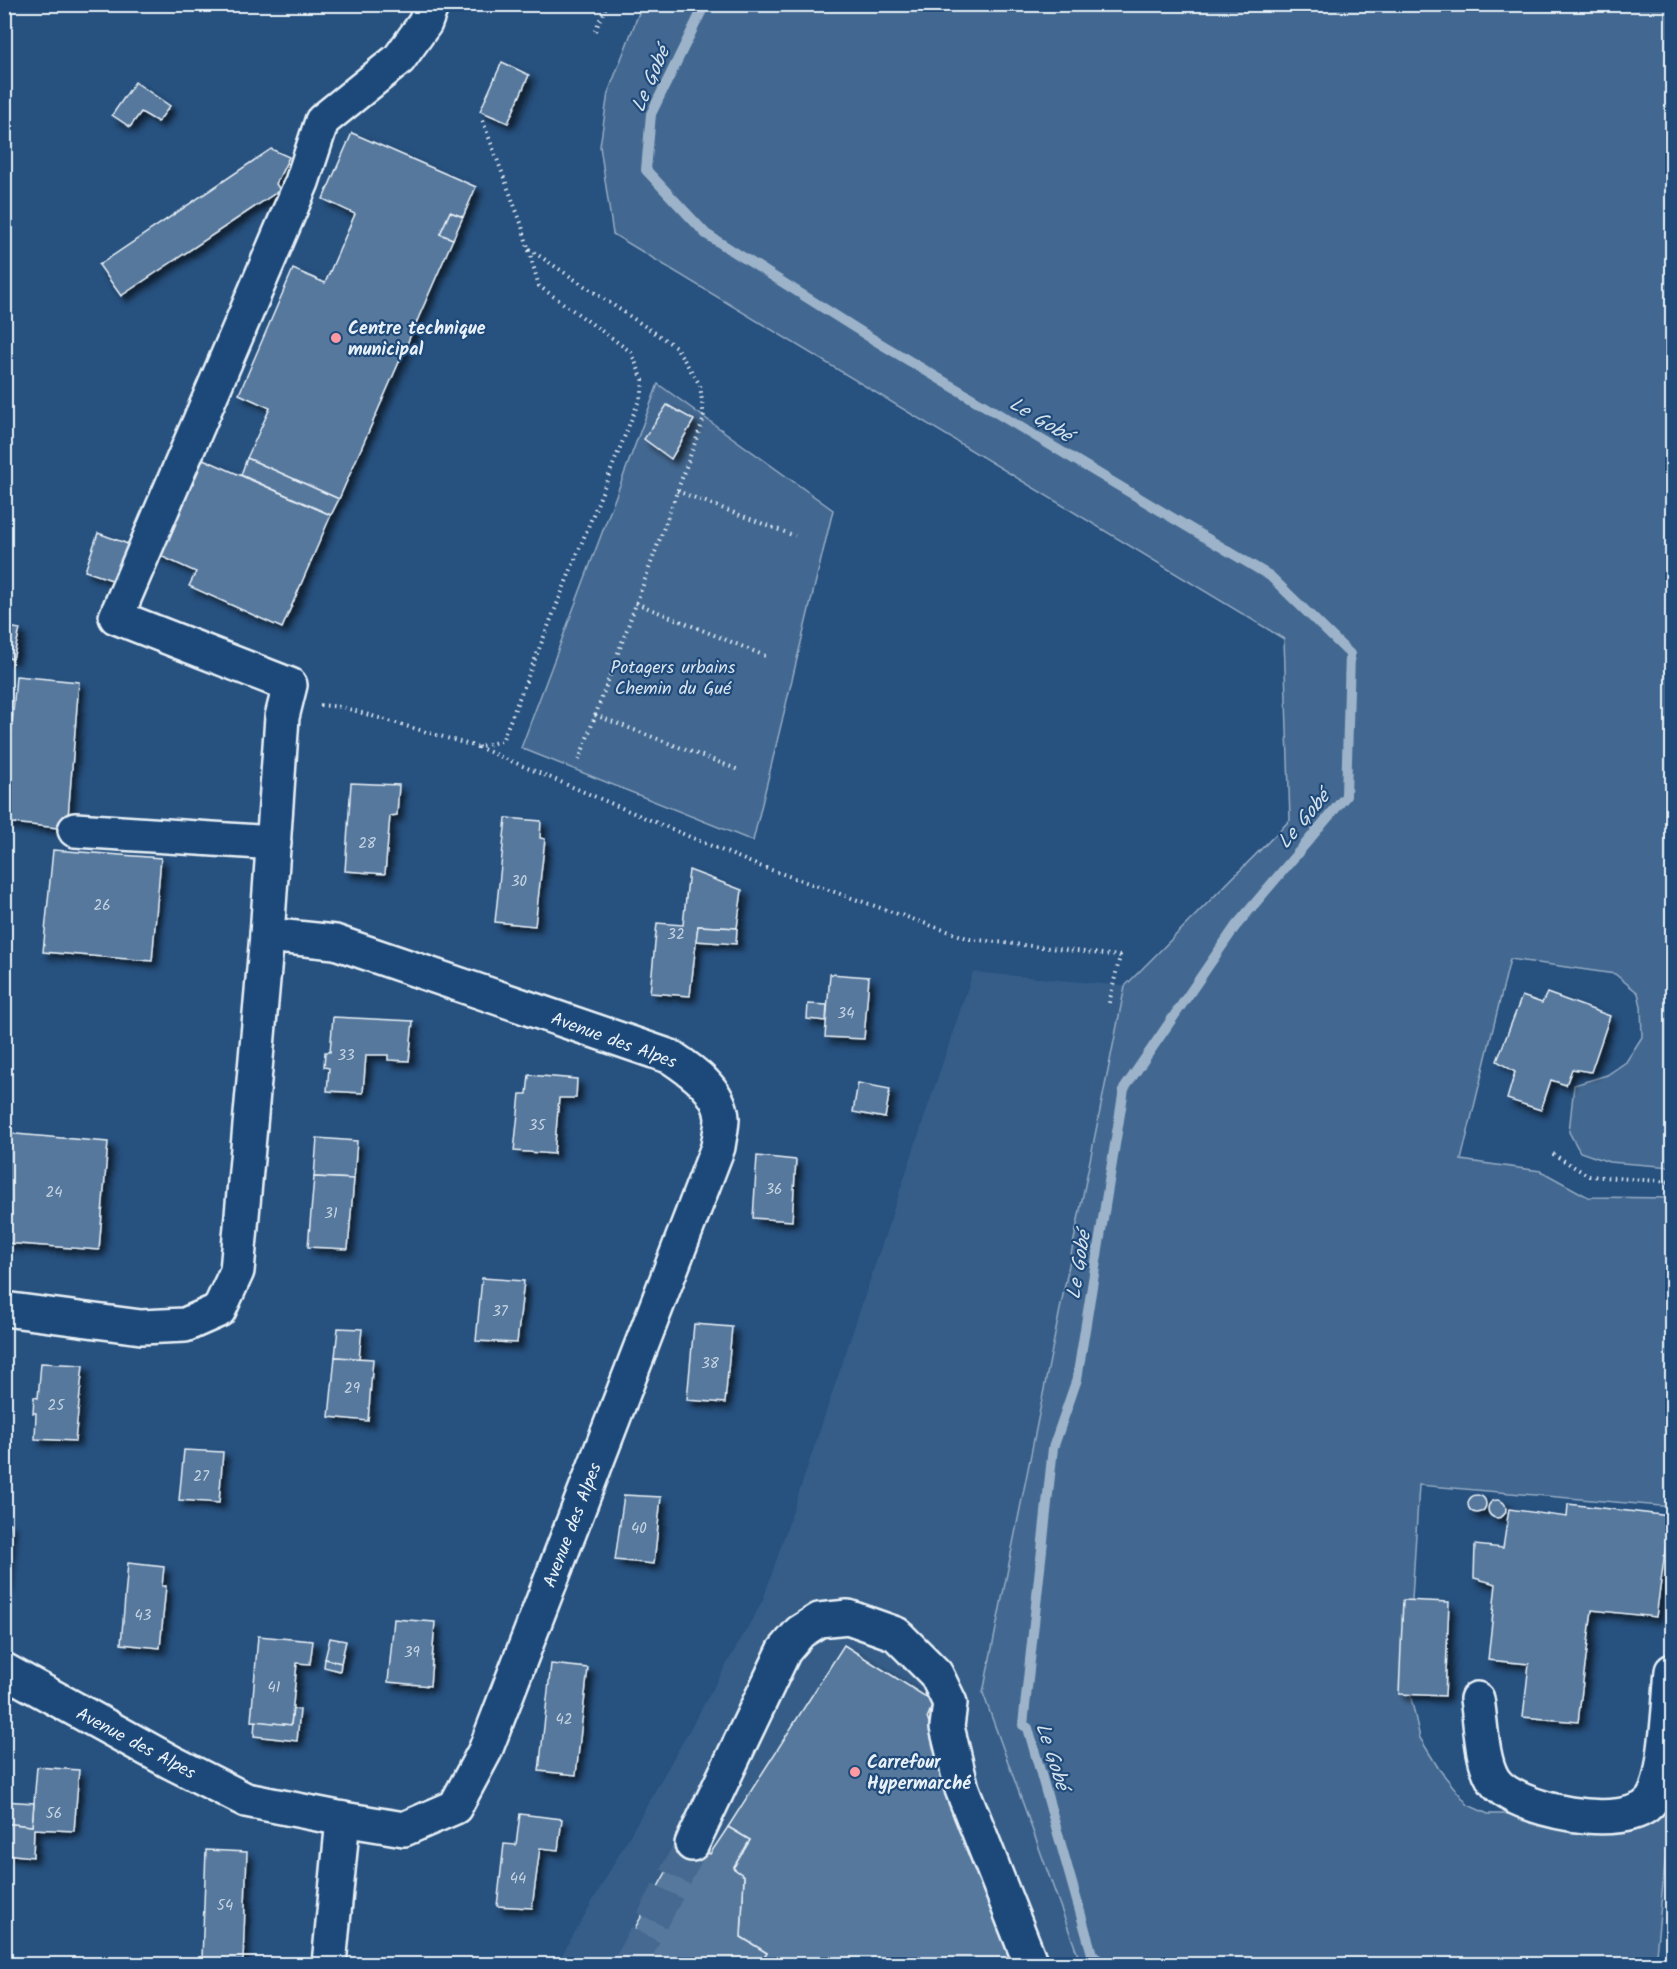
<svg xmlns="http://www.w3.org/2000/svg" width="1677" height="1969" font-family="Kalam,sans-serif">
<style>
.built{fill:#355d88}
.green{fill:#436891;stroke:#96acc4;stroke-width:1.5}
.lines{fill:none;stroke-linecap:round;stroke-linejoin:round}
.stream{stroke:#9db3c9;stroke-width:10}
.building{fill:#57789d;stroke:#e8f1f8;stroke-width:1.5;filter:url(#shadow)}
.minor-tunnel{stroke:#446991;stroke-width:33;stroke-dasharray:33 16;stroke-linecap:butt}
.minor-casing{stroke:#e8f1f8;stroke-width:38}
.path{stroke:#e8f1f8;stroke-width:4;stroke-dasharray:1.5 4.5;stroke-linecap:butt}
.minor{stroke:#1f4a7a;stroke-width:33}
.poi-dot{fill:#ff9aa2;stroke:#1f4a7a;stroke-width:2}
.labels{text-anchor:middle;stroke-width:4.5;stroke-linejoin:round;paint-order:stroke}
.number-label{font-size:15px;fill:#c4d3e1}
.poi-label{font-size:18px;font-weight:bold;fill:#e8f1f8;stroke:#1f4a7a;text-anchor:start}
.park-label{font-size:18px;fill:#d8e3ee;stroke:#1f4a7a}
.street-label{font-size:18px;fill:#e8f1f8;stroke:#1f4a7a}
.water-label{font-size:20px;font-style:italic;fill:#d5e2ec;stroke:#1f4a7a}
</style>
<defs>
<filter id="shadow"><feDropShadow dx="5.5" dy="5.5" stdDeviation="3" flood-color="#0009"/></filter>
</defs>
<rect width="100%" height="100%" fill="#27517f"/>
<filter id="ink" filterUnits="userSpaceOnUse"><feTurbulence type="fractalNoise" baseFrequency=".0167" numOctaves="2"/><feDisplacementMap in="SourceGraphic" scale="12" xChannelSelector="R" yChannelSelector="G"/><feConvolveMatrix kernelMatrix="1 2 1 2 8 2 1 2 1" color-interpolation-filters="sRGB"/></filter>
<g filter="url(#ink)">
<path class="built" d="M 973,972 L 1125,986 L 983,1693 L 1081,1964 L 557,1964 L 763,1600 Z"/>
<g class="green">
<path d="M 642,5 L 1672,5 L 1672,1167 L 1609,1162 L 1580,1152 L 1569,1132 L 1574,1085 L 1607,1075 L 1626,1062 L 1642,1037 L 1641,1006 L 1638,993 L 1615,974 L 1510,959 L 1461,1160 L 1541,1171 L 1588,1197 L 1672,1198 L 1672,1507 L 1419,1485 L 1407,1680 L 1420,1738 L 1439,1769 L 1468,1805 L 1488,1814 L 1513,1814 L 1571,1826 L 1672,1793 L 1655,1964 L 1081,1964 L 983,1693 L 1125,986 L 1290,820 L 1284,639 L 613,234 L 600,146 L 608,93 Z"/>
<path d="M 658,384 L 833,510 L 753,841 L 521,748 Z"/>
</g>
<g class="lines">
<path class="stream" d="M 705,4 L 651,114 L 646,170 L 706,234 L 871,338 L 1270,576 L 1350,654 L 1346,796 L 1235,927 L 1124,1089 L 1077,1379 L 1053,1448 L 1023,1725 L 1028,1728 L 1092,1954 L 1103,1964"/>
</g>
<g class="building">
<path d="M 502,62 L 529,75 L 508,123 L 480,111 Z"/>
<path d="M 135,82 L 170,106 L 158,122 L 141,112 L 130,127 L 112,115 Z"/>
<path d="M 352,133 L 476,187 L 463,217 L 450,212 L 440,234 L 453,239 L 339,499 L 247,458 L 270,408 L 239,394 L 293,269 L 325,283 L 355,214 L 323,199 Z"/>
<path d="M 271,149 L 289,157 L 276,184 L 280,190 L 121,296 L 99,265 Z"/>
<path d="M 450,212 L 463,217 L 453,239 L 440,234 Z"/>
<path d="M 667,405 L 694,420 L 671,459 L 644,439 Z"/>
<path d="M 194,455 L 331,515 L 282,628 L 189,586 L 196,572 L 152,552 Z"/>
<path d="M 247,458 L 339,499 L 331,515 L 241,475 Z"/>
<path d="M 98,533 L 128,544 L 115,581 L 85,571 Z"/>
<path d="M 4,626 L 20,629 L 13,659 L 4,657 Z"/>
<path d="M 16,676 L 79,682 L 67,829 L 4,822 Z"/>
<path d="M 351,783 L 399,785 L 397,815 L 390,816 L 385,874 L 345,871 Z"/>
<path d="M 506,818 L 541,821 L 540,838 L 545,839 L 535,926 L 495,922 Z"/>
<path d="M 53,850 L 161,858 L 152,961 L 43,952 Z"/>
<path d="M 689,870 L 742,890 L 737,928 L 698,926 L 690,996 L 650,993 L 657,923 L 683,925 Z"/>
<path d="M 698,926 L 737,928 L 736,944 L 696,941 Z"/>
<path d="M 830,974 L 869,977 L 864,1039 L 825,1037 Z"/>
<path d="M 1547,993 L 1610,1016 L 1591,1072 L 1572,1069 L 1566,1085 L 1551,1080 L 1541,1110 L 1507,1099 L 1515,1072 L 1497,1061 L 1522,996 L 1542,1003 Z"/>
<path d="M 808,1004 L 827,1005 L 826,1021 L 807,1019 Z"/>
<path d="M 333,1017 L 413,1021 L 409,1061 L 388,1060 L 388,1055 L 366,1055 L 363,1093 L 327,1091 L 329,1068 L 324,1067 L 325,1052 L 330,1052 Z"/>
<path d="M 529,1075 L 577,1079 L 576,1098 L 559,1098 L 554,1154 L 514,1151 L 520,1094 L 527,1094 Z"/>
<path d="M 858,1083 L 890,1089 L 885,1118 L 853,1112 Z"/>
<path d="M 4,1133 L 108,1142 L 99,1250 L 4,1243 Z"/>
<path d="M 317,1138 L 357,1141 L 354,1179 L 314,1177 Z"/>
<path d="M 757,1156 L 796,1160 L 792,1221 L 753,1218 Z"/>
<path d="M 314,1177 L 354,1179 L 348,1249 L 308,1247 Z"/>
<path d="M 482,1278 L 524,1281 L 517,1343 L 476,1341 Z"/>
<path d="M 694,1324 L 732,1327 L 725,1403 L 687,1400 Z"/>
<path d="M 338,1328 L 362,1329 L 359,1359 L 335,1357 Z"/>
<path d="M 335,1357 L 373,1359 L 368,1421 L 329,1417 Z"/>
<path d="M 41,1363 L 83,1365 L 75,1441 L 35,1439 L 36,1413 L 33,1413 L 34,1397 L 38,1398 Z"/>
<path d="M 184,1450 L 223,1452 L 219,1503 L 179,1500 Z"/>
<path d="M 624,1495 L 661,1497 L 654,1564 L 615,1560 Z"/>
<circle cx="1477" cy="1504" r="9"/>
<circle cx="1497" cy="1509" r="9"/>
<path d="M 1568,1504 L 1670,1516 L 1656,1617 L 1592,1610 L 1578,1722 L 1523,1717 L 1529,1664 L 1488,1660 L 1496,1584 L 1474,1578 L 1475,1545 L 1503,1548 L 1509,1509 L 1567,1517 Z"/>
<path d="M 4,1523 L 10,1523 L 6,1587 L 4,1586 Z"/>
<path d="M 128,1563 L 164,1567 L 162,1586 L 166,1586 L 160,1648 L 121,1644 Z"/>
<path d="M 1403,1600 L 1449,1602 L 1445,1696 L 1399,1694 Z"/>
<path d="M 394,1619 L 435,1622 L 430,1686 L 388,1682 Z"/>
<path d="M 258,1636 L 313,1641 L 310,1664 L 297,1663 L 291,1725 L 251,1721 Z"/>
<path d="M 330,1638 L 346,1641 L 341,1663 L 325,1659 Z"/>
<path d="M 844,1645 L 934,1702 L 927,1718 L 1018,1964 L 760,1964 L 767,1953 L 741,1937 L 744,1876 L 733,1868 L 750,1840 L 728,1827 Z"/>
<path d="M 325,1659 L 341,1663 L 340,1671 L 324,1667 Z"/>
<path d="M 551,1664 L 588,1668 L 576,1775 L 539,1771 Z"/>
<path d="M 293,1709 L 300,1710 L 297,1741 L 254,1736 L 255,1721 L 291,1725 Z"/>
<path d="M 37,1767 L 79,1770 L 74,1831 L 34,1829 L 33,1857 L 4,1854 L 4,1823 L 32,1826 Z"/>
<path d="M 4,1801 L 34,1803 L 32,1826 L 4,1823 Z"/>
<path d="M 520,1814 L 562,1819 L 558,1850 L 540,1848 L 532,1908 L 497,1906 L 504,1844 L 516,1845 Z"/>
<path d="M 728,1827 L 750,1840 L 733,1868 L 744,1876 L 741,1937 L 767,1953 L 760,1964 L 615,1964 L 684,1840 L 710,1854 Z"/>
<path d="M 206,1850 L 247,1852 L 243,1961 L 202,1959 Z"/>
<path d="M 379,1961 L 417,1962 L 418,1964 L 379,1964 Z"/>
</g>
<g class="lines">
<path class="minor-tunnel" d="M 630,1964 L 692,1844"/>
<g class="minor-casing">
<g id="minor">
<path d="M 75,830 L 274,843"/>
<path d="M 267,935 L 282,717 L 290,685 L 116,617 L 302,182 L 322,121 L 399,59 L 425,23 L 432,4"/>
<path d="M 4,1309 L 141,1327 L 185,1325 L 219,1310 L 237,1271 L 267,935 L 335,942 L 671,1057 C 692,1071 720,1090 722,1118 C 722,1127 719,1138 718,1147 L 485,1751 L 455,1807 L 404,1829 L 343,1819 L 246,1800 L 171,1762 L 4,1670"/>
<path d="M 1477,1699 C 1481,1722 1481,1759 1493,1779 C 1512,1811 1627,1833 1651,1801 C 1667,1781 1669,1699 1672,1671"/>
<path d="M 692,1844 L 784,1651 L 800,1632 L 819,1620 L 848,1617 L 896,1634 L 936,1674 L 950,1703 L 947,1727 L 962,1789 L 1031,1964"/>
<path d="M 329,1964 L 343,1819"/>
</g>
</g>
<g class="path">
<path d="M 595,31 L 607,4"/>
<path d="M 529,249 L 676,347 L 700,385 L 704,418 L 579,760"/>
<path d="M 677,491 L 795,536"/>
<path d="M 636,603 L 768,657"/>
<path d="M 320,705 L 342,707 L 477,747 L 502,741 L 642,393 L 643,380 L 631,352 L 539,286 L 521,223 L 482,119"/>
<path d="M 595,715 L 739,770"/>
<path d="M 478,747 L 754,864 L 970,939 L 1120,956 L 1109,1003"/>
<path d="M 1553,1154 L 1589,1176 L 1672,1182"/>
</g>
<use href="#minor" class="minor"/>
</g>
</g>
<g class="poi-dot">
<circle cx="336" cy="338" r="6"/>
<circle cx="855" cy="1772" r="6"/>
</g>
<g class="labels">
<g class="number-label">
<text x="367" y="848">28</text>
<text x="519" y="886">30</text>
<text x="102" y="910">26</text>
<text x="676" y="939">32</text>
<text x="846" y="1018">34</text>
<text x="346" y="1060">33</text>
<text x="537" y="1130">35</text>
<text x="774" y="1194">36</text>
<text x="54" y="1197">24</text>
<text x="331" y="1218">31</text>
<text x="500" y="1316">37</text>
<text x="710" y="1368">38</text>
<text x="352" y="1393">29</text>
<text x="56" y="1410">25</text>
<text x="201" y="1481">27</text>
<text x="639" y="1533">40</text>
<text x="143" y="1620">43</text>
<text x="412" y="1657">39</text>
<text x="274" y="1692">41</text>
<text x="564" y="1724">42</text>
<text x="54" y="1818">56</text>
<text x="518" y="1883">44</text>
<text x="225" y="1910">54</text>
</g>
<g class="poi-label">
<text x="348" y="334">Centre technique<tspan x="348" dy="21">municipal</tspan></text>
<text x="867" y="1768">Carrefour<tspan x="867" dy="21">Hypermarché</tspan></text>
</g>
<g class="park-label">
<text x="673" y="673">Potagers urbains<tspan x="673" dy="21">Chemin du Gué</tspan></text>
</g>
<g class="street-label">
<text transform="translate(614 1040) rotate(20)" y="6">Avenue des Alpes</text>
<text transform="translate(572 1525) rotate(-69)" y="6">Avenue des Alpes</text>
<text transform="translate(136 1743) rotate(28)" y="6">Avenue des Alpes</text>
</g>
<g class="water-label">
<text transform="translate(650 79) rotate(-67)" y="7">Le Gobé</text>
<text transform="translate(1041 419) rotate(31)" y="7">Le Gobé</text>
<text transform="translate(1303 819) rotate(-50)" y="7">Le Gobé</text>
<text transform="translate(1078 1265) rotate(-81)" y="7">Le Gobé</text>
<text transform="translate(1053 1756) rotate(72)" y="7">Le Gobé</text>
</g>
</g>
<rect width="1677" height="1969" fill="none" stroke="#1f4a7a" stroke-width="24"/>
<rect x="12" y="12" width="1653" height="1945" fill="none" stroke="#e8f1f8" stroke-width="2" filter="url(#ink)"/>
</svg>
